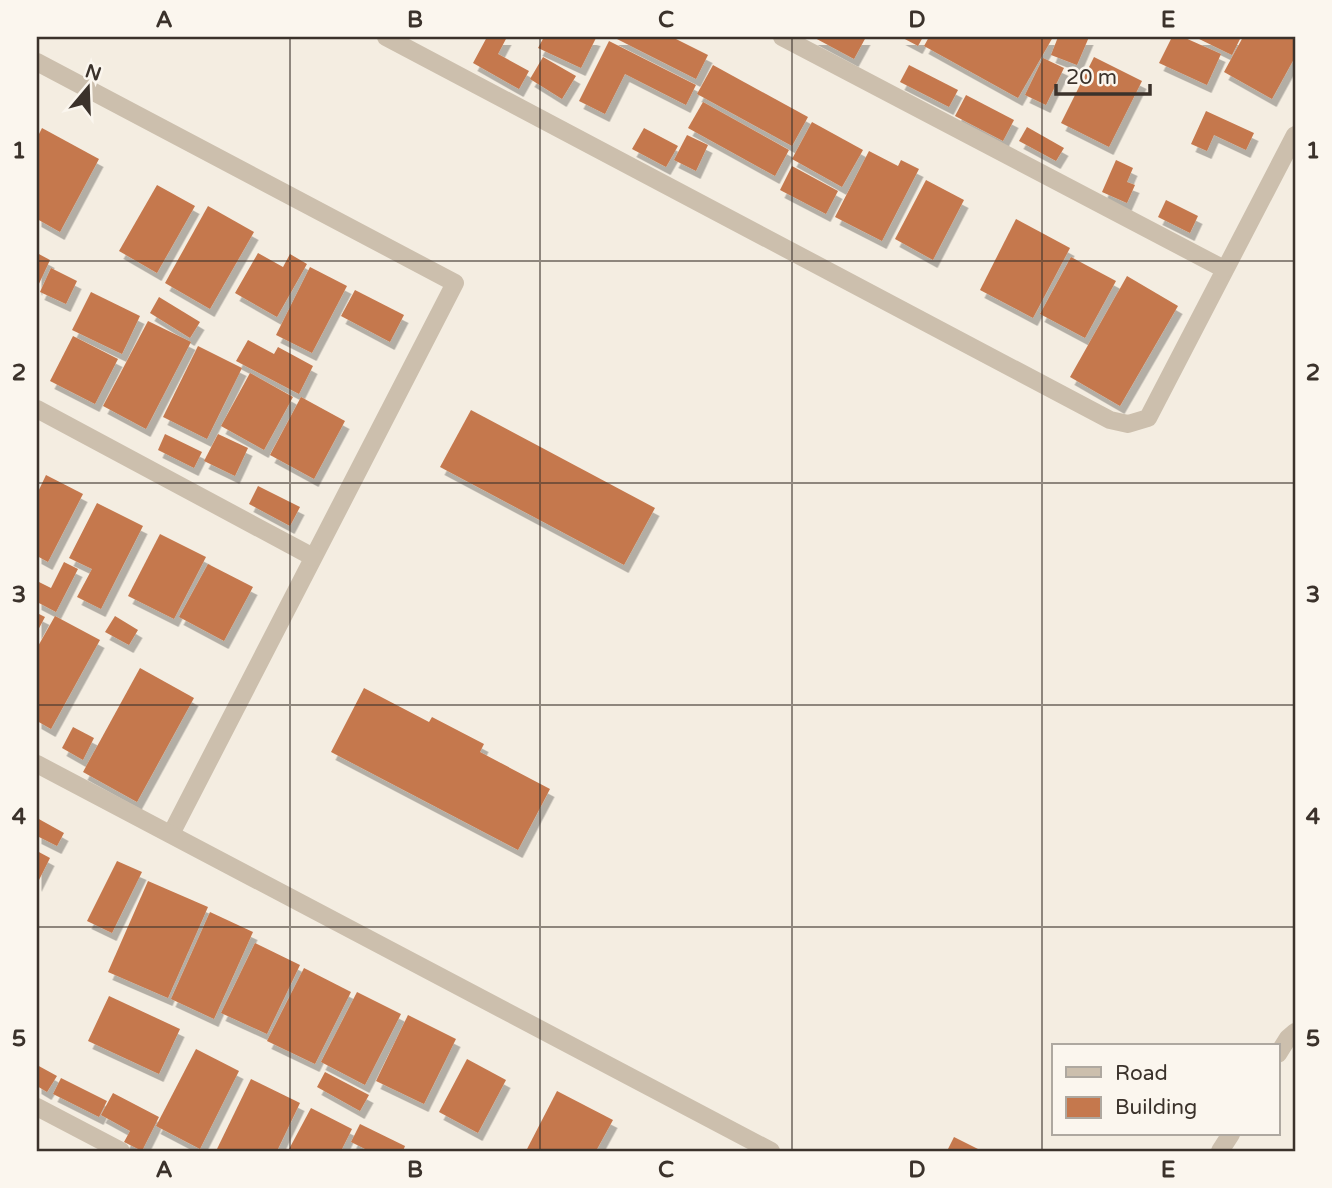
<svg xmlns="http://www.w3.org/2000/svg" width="1332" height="1188" font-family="'Varela Round',sans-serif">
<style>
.building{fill:#c5784d;filter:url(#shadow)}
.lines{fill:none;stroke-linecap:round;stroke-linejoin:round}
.minor{stroke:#ccbfad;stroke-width:18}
.grid{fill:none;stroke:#3b322b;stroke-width:2;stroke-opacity:0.55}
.neatline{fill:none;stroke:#3b322b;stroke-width:2.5}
.grid-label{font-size:23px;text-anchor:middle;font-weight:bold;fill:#3b322b}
</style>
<defs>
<filter id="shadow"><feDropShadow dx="4.5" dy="8" stdDeviation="0" flood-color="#0004"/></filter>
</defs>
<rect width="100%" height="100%" fill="#f4ede1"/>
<g class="building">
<path d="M 487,37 L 507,37 L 498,54 L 529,71 L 519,89 L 473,63 Z"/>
<path d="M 544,37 L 592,37 L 596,38 L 581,68 L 538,48 Z"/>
<path d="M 613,37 L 672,37 L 708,55 L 696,79 Z"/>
<path d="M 813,37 L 866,37 L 854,59 Z"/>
<path d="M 901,37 L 923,37 L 918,46 Z"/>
<path d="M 929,37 L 1053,37 L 1018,98 L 924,46 Z"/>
<path d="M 1058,37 L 1089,37 L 1077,65 L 1051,55 Z"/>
<path d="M 1172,37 L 1183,37 L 1221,54 L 1207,85 L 1159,63 Z"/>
<path d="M 1195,37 L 1241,37 L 1232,55 Z"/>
<path d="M 1243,37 L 1295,37 L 1295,57 L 1272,99 L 1224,72 Z"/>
<path d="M 609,41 L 696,85 L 686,105 L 625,74 L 605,114 L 579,101 Z"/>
<path d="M 543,57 L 576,76 L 562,99 L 530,79 Z"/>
<path d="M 1094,57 L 1142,81 L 1109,147 L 1061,123 Z"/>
<path d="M 1043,58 L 1064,68 L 1046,105 L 1025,95 Z"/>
<path d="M 713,65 L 808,117 L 792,146 L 697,94 Z"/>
<path d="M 909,65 L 958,90 L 949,107 L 900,82 Z"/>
<path d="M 966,95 L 1014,120 L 1003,141 L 955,116 Z"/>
<path d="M 703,102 L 789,150 L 775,176 L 688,128 Z"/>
<path d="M 1206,111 L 1254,133 L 1246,150 L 1214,135 L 1207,151 L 1191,144 Z"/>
<path d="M 812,122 L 863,150 L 842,187 L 792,159 Z"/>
<path d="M 1027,127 L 1064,148 L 1056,161 L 1019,141 Z"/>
<path d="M 42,128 L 99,159 L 60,232 L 37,219 L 37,138 Z"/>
<path d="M 644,128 L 678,146 L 666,167 L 632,149 Z"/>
<path d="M 687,135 L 708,145 L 696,171 L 674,160 Z"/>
<path d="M 869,151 L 898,166 L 901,160 L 919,169 L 882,241 L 835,217 Z"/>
<path d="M 1116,160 L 1133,168 L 1127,182 L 1135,185 L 1127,203 L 1102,192 Z"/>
<path d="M 792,166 L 838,191 L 826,214 L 780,190 Z"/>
<path d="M 926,180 L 964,200 L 933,260 L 895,239 Z"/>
<path d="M 157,185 L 195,206 L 157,273 L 119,251 Z"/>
<path d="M 1166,200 L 1198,216 L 1190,233 L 1158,217 Z"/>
<path d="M 208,206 L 254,232 L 210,309 L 165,283 Z"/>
<path d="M 1016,219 L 1070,248 L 1033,318 L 980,290 Z"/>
<path d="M 37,253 L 50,260 L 37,288 Z"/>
<path d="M 258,253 L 283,267 L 290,254 L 307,264 L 277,317 L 235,293 Z"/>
<path d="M 1071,257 L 1116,281 L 1085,338 L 1040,314 Z"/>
<path d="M 310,267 L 347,286 L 312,353 L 276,335 Z"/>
<path d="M 51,268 L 77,281 L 66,304 L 40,292 Z"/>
<path d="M 1127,276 L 1178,306 L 1120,406 L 1070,377 Z"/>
<path d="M 355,290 L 404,315 L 390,342 L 341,316 Z"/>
<path d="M 91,292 L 140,316 L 122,354 L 72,330 Z"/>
<path d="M 159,297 L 200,322 L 190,338 L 150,313 Z"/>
<path d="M 148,321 L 191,342 L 146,429 L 103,406 Z"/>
<path d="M 73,336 L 118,359 L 95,404 L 50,381 Z"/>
<path d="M 248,340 L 274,354 L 278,347 L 313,366 L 299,394 L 236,361 Z"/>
<path d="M 198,346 L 242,368 L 207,439 L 163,417 Z"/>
<path d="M 250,373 L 293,397 L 264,450 L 221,426 Z"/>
<path d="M 301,397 L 345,421 L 314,479 L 270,455 Z"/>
<path d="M 471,410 L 655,508 L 624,565 L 440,467 Z"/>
<path d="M 165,434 L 202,452 L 194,468 L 158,450 Z"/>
<path d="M 218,434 L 248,448 L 235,476 L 204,461 Z"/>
<path d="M 46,475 L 83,494 L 48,562 L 37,556 L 37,494 Z"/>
<path d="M 258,486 L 300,507 L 290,526 L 249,504 Z"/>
<path d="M 97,503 L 143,526 L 101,609 L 77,597 L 92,569 L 69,558 Z"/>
<path d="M 160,534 L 206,557 L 174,619 L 128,596 Z"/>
<path d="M 64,562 L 78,569 L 56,612 L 37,602 L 37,581 L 51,588 Z"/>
<path d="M 208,564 L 253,587 L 224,641 L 179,617 Z"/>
<path d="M 37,613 L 45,617 L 37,632 Z"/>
<path d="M 55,616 L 100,640 L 51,729 L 37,721 L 37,648 Z"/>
<path d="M 115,616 L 138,630 L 129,645 L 105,632 Z"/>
<path d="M 140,668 L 194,698 L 137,802 L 83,772 Z"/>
<path d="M 364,688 L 429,722 L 432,717 L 484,744 L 480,752 L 550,789 L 518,850 L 331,752 Z"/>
<path d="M 73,727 L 94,738 L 83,760 L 62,748 Z"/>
<path d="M 37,818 L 64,833 L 57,846 L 37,836 Z"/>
<path d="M 37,851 L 50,858 L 37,884 Z"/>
<path d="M 117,861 L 142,872 L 112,933 L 87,921 Z"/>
<path d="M 148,881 L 208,907 L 168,998 L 108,972 Z"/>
<path d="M 210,912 L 253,932 L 214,1019 L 171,999 Z"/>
<path d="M 255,943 L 300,965 L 267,1034 L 221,1013 Z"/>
<path d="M 304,968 L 351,992 L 315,1064 L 267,1041 Z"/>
<path d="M 357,992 L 401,1014 L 365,1085 L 321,1062 Z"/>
<path d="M 109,996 L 180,1029 L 159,1074 L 88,1041 Z"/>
<path d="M 408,1015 L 456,1039 L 424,1104 L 376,1081 Z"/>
<path d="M 196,1049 L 239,1071 L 200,1149 L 156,1126 Z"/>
<path d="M 467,1059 L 506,1080 L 478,1133 L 439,1112 Z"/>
<path d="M 37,1065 L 57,1076 L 47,1092 L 37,1086 Z"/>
<path d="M 325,1072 L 369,1095 L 360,1111 L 317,1087 Z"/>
<path d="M 61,1078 L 107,1101 L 99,1117 L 53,1094 Z"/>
<path d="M 251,1079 L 300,1103 L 277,1151 L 216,1151 Z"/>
<path d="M 557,1091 L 613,1120 L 596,1151 L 526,1151 Z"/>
<path d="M 113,1093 L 159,1117 L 142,1151 L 124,1142 L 130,1131 L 101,1115 Z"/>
<path d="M 311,1108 L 352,1129 L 341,1151 L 288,1151 Z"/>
<path d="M 360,1124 L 405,1146 L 403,1151 L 369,1151 L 351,1142 Z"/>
<path d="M 954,1137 L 978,1149 L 976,1151 L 947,1151 Z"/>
</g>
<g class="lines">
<g class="minor">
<path d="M 386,37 L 1110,420 L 1128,424 L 1148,418 L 1295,135"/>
<path d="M 782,37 L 1224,269"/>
<path d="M 37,62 L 455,283 L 171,834"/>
<path d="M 37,409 L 313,557"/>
<path d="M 37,764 L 771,1151"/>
<path d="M 1278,1054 L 1288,1038 L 1295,1032"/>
<path d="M 37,1107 L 121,1151"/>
<path d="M 1220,1151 L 1231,1134"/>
</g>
</g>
<path class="grid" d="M 290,37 L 290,1151M 540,37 L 540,1151M 792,37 L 792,1151M 1042,37 L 1042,1151M 37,261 L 1295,261M 37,483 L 1295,483M 37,705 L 1295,705M 37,927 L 1295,927"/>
<rect width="1332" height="1188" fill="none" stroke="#fbf6ee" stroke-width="77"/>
<rect x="1052" y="1044" width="228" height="91" fill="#fbf6ee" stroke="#aea8a0" stroke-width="2"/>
<rect x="1066" y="1067" width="35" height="10" fill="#ccbfad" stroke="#aea8a0" stroke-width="2"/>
<text x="1115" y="1080" font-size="21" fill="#3b322b">Road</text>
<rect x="1066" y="1097" width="35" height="21" fill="#c5784d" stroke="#aea8a0" stroke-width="2"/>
<text x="1115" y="1114" font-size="21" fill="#3b322b">Building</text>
<g transform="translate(88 88) rotate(19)" stroke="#fbf6ee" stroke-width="5" paint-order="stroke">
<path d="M0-5L12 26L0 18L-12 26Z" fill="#3b322b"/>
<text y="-10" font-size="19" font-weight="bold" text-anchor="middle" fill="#3b322b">N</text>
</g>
<path d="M1056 84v10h94v-10" fill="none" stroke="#3b322b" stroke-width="3.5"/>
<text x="1066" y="84" font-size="21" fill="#3b322b" stroke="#fbf6ee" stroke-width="5" paint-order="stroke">20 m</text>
<rect x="38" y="38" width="1256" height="1112" class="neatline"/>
<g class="grid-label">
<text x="164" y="27">A</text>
<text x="415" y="27">B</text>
<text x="666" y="27">C</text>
<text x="917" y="27">D</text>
<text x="1168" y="27">E</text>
<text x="19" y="158">1</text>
<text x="1313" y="158">1</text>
<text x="19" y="380">2</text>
<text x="1313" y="380">2</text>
<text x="19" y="602">3</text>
<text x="1313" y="602">3</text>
<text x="19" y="824">4</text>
<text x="1313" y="824">4</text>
<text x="19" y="1046">5</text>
<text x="1313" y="1046">5</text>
<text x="164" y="1177">A</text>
<text x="415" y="1177">B</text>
<text x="666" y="1177">C</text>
<text x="917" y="1177">D</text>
<text x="1168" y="1177">E</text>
</g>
</svg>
